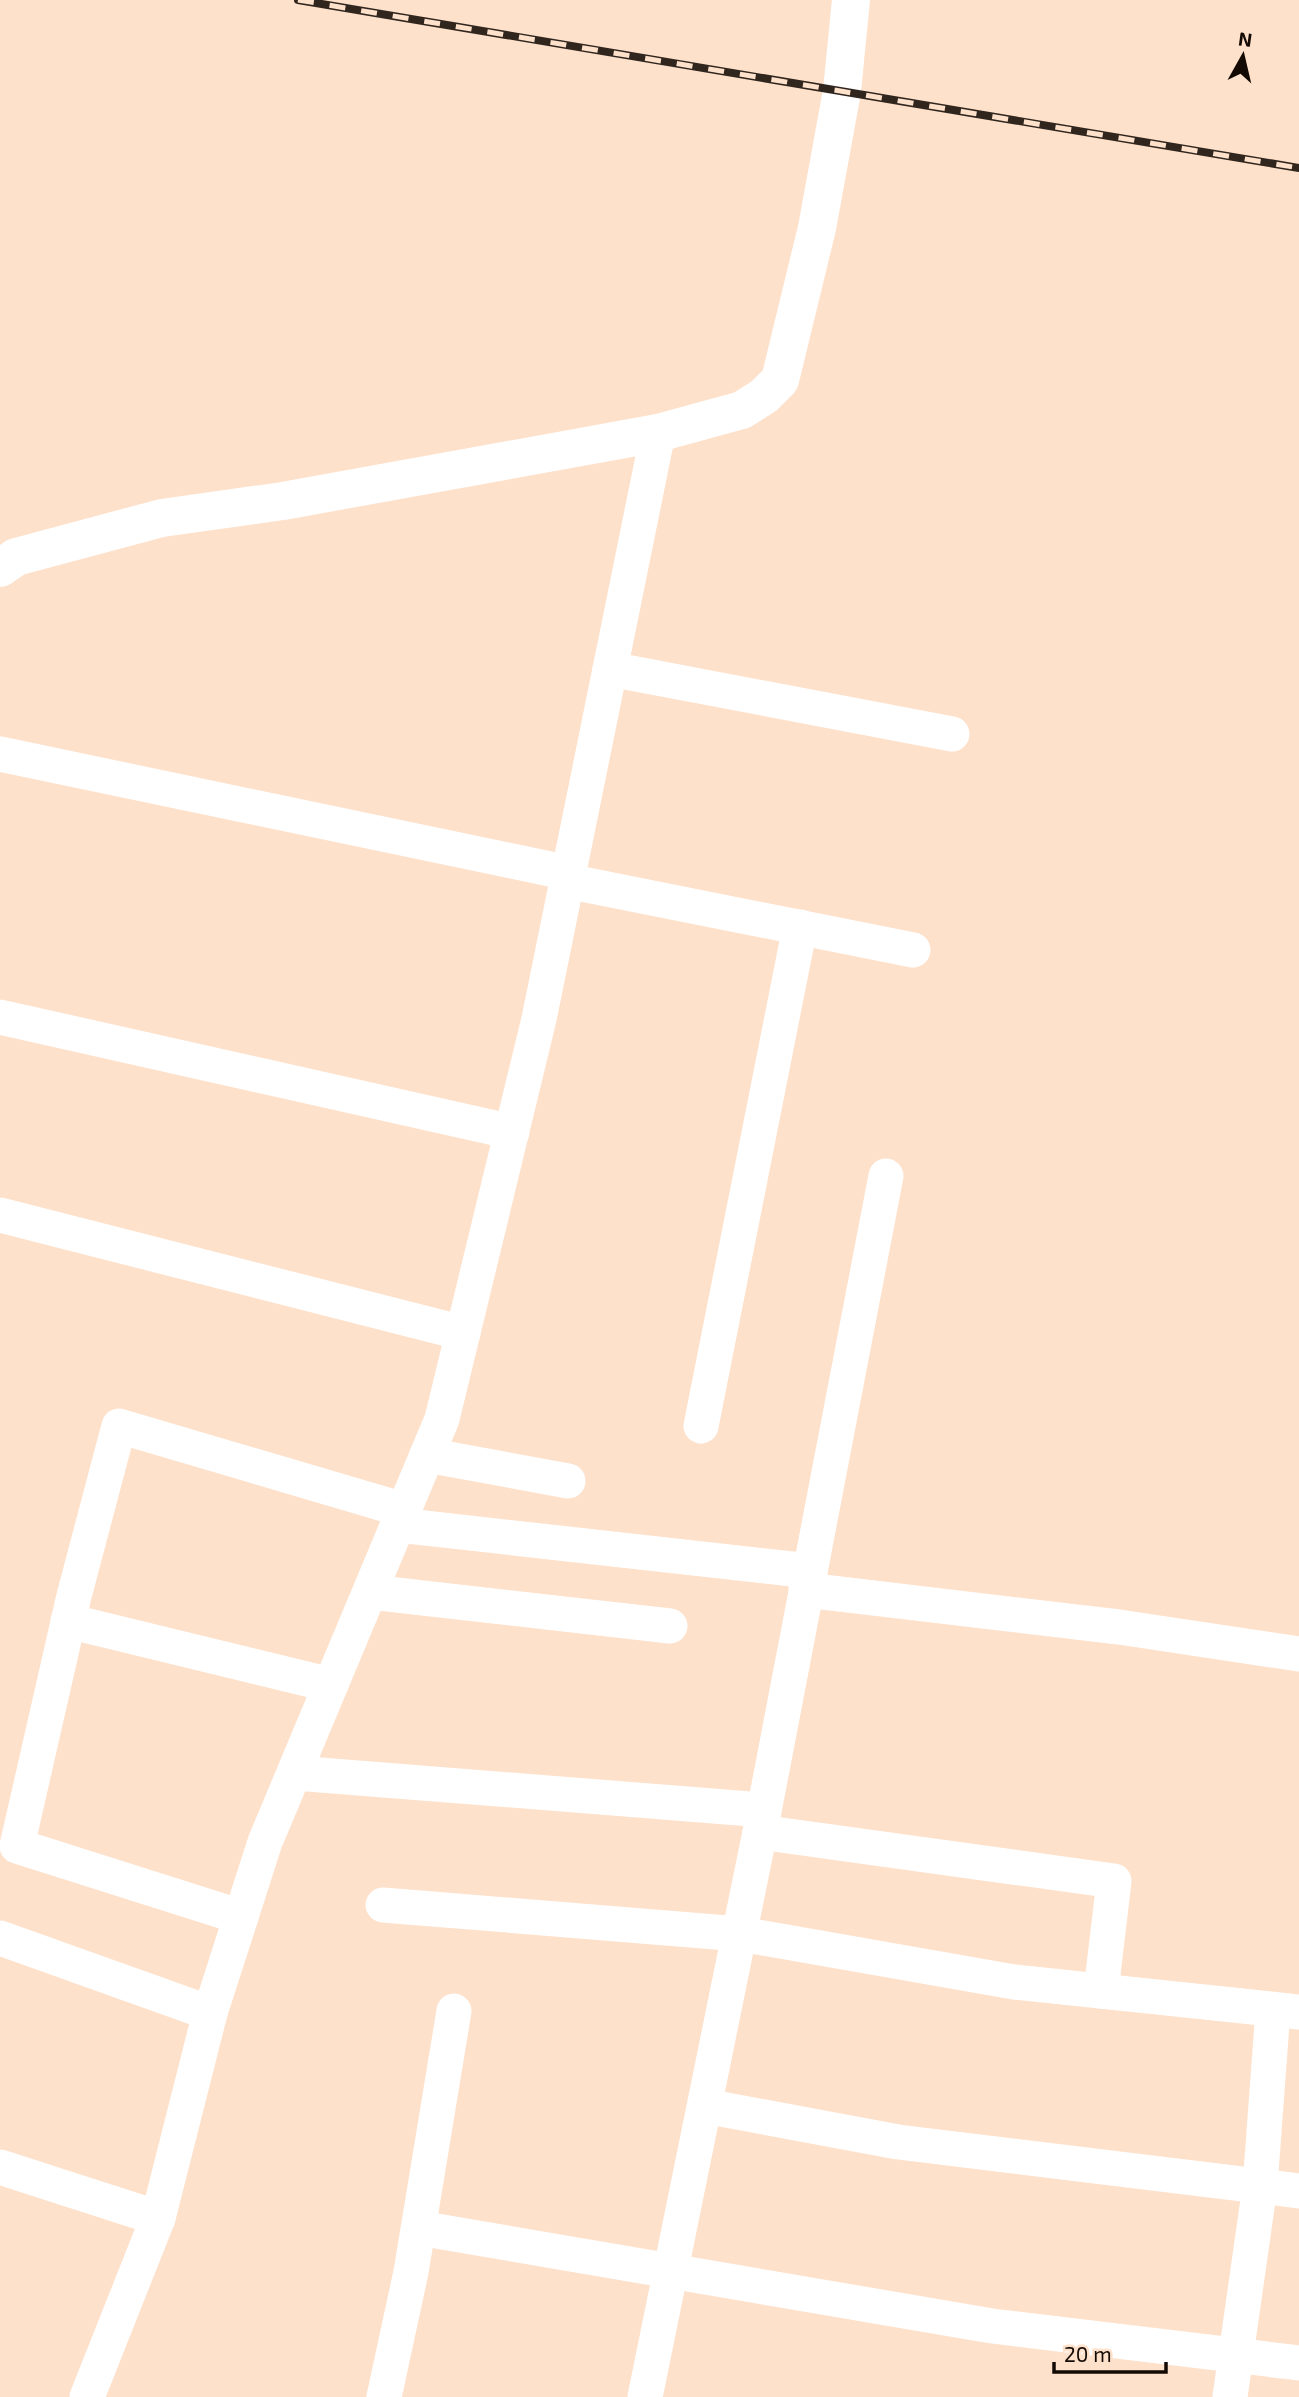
<svg xmlns="http://www.w3.org/2000/svg" width="1299" height="2397" font-family="'Exo 2',sans-serif">
<style>
.lines{fill:none;stroke-linecap:round;stroke-linejoin:round}
.street{stroke:#fff;stroke-width:35}
.secondary{stroke:#fff;stroke-width:38}
.rail-casing{stroke:#31261e;stroke-width:8}
.rail{stroke:#fee1cb;stroke-width:5;stroke-dasharray:16;stroke-linecap:butt}
</style>
<rect width="100%" height="100%" fill="#fee1cb"/>
<g class="lines">
<g class="street">
<path d="M 610,669 L 952,734"/>
<path d="M 0,754 L 569,873"/>
<path d="M 567,881 L 913,950"/>
<path d="M 0,1017 L 512,1132"/>
<path d="M 0,1215 L 463,1333"/>
<path d="M 701,1426 L 800,927"/>
<path d="M 427,1455 L 568,1481"/>
<path d="M 398,1525 L 810,1571"/>
<path d="M 806,1590 L 1119,1627 L 1299,1654"/>
<path d="M 370,1592 L 670,1626"/>
<path d="M 68,1621 L 331,1685"/>
<path d="M 295,1773 L 764,1810"/>
<path d="M 760,1832 L 1114,1881 L 1101,1991"/>
<path d="M 383,1905 L 740,1934 L 1014,1982 L 1299,2012"/>
<path d="M 241,1917 L 17,1846 L 74,1596 L 119,1426 L 404,1510"/>
<path d="M 0,1938 L 210,2013"/>
<path d="M 705,2106 L 898,2142 L 1299,2191"/>
<path d="M 0,2167 L 158,2218"/>
<path d="M 419,2228 L 992,2326 L 1299,2363"/>
<path d="M 87,2397 L 158,2218 L 210,2013 L 265,1842 L 442,1419 L 539,1019 L 658,433"/>
<path d="M 384,2397 L 411,2272 L 454,2011"/>
<path d="M 645,2397 L 760,1832 L 886,1176"/>
<path d="M 1230,2397 L 1260,2186 L 1273,2010"/>
</g>
<path class="secondary" d="M 0,568 L 16,557 L 162,518 L 283,501 L 658,433 L 742,410 L 764,396 L 780,380 L 817,228 L 842,91 L 851,0"/>
<g class="rail-casing">
<path id="rail" d="M 298,0 L 1299,168"/>
</g>
<use href="#rail" class="rail"/>
</g>
<g transform="translate(1243 56) rotate(8)" stroke="#fee1cb" stroke-width="5" paint-order="stroke">
<path d="M0-5L12 26L0 18L-12 26Z" fill="#130a04"/>
<text y="-10" font-size="19" font-weight="bold" text-anchor="middle" fill="#130a04">N</text>
</g>
<path d="M1054 2362v10h112v-10" fill="none" stroke="#130a04" stroke-width="3.5"/>
<text x="1064" y="2362" font-size="21" fill="#130a04" stroke="#fee1cb" stroke-width="5" paint-order="stroke">20 m</text>
</svg>
